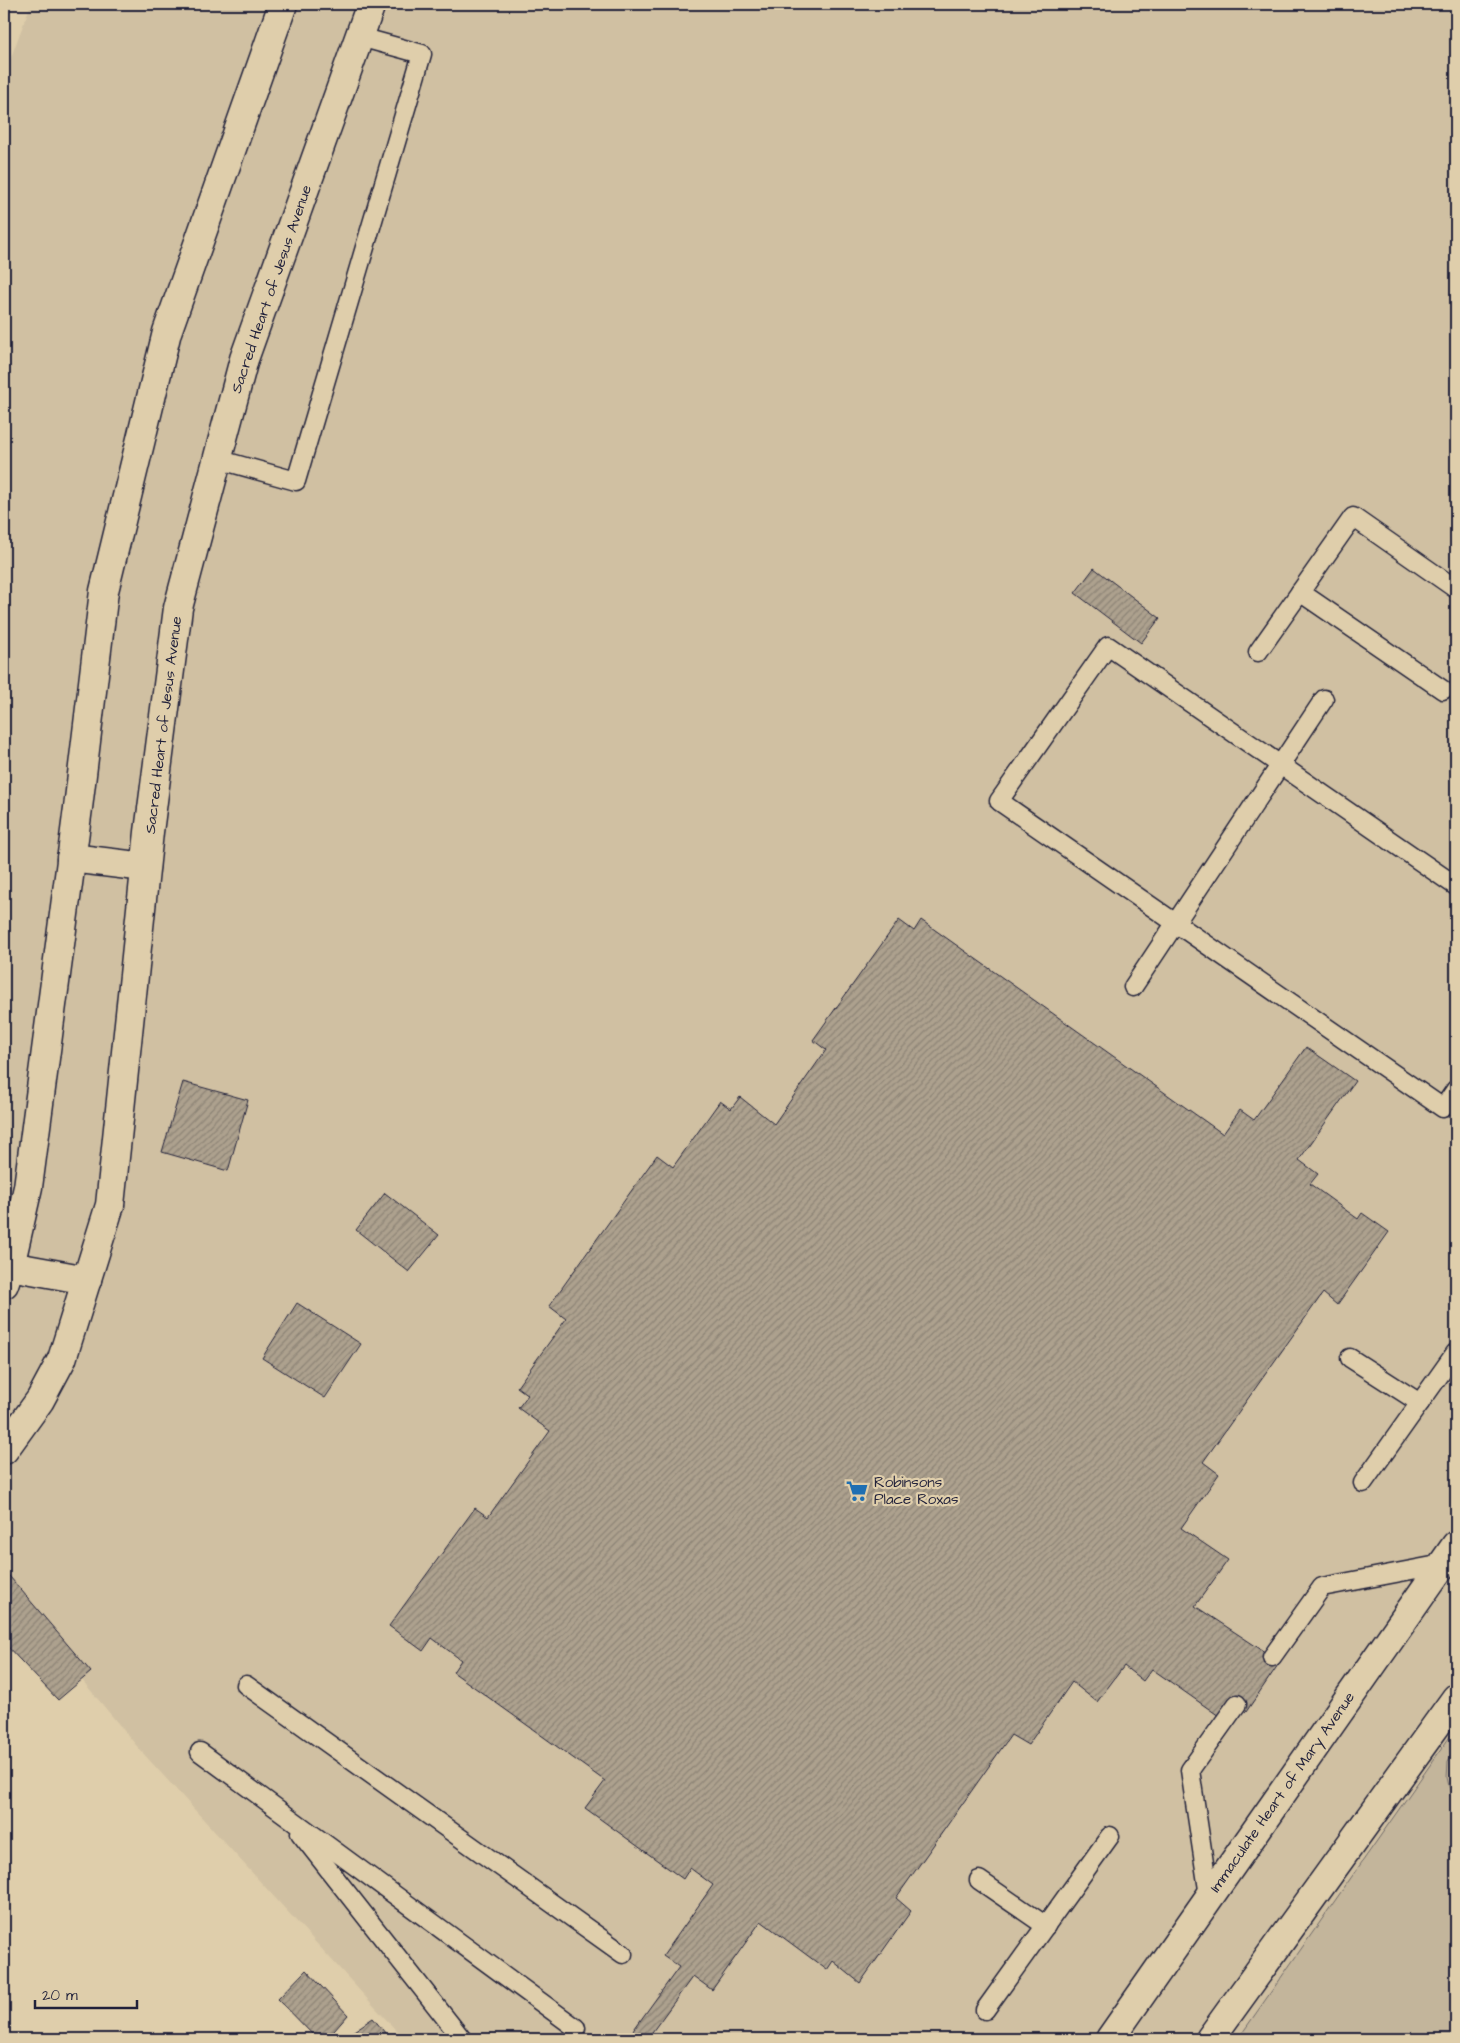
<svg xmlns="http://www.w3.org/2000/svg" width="1460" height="2043" font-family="'Architects Daughter',sans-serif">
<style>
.built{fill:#d0c0a2}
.grass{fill:#c3b59b;stroke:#726c6b}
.building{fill:url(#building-hatch);stroke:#22223b}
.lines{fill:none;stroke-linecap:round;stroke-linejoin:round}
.lane-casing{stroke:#22223b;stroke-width:21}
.secondary-casing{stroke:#22223b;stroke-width:31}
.lane{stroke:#dfceab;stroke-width:18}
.secondary{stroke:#dfceab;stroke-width:28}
.labels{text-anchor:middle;stroke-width:4.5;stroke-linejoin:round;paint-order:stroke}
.street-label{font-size:15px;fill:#22223b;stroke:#dfceab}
.poi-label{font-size:15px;fill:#22223b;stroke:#dfceab;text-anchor:start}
</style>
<defs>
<pattern id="building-hatch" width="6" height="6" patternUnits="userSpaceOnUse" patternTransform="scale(1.25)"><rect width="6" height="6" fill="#ada18e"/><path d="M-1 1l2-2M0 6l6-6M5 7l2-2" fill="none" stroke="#8c8375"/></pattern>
</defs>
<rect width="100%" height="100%" fill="#dfceab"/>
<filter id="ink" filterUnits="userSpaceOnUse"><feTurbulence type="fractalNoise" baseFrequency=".02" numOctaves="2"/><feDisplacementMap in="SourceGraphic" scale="10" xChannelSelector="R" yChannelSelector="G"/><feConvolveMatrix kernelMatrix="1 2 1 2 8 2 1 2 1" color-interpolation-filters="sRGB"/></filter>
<g filter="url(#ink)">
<path class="built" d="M 31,4 L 1456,4 L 1456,2039 L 404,2039 L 141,1751 L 4,1586 L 4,76 Z"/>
<path class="grass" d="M 1456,1728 L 1456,1749 L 1448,1761 L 1447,1777 L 1456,1819 L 1456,2039 L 1238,2039 Z"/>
<g class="building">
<path d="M 1094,568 L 1160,618 L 1141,643 L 1075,593 Z"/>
<path d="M 899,920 L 914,931 L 921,920 L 1223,1134 L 1240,1110 L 1254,1120 L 1306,1047 L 1355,1081 L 1299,1160 L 1318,1174 L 1310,1184 L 1358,1219 L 1362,1213 L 1389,1232 L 1337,1305 L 1323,1293 L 1203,1462 L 1219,1474 L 1181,1528 L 1228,1560 L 1195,1606 L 1280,1662 L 1246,1712 L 1231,1699 L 1219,1716 L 1152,1669 L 1143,1681 L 1124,1666 L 1097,1702 L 1072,1682 L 1028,1745 L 1011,1735 L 896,1898 L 911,1911 L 860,1983 L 833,1961 L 827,1970 L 761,1921 L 712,1990 L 693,1976 L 647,2039 L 627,2039 L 679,1967 L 663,1956 L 713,1885 L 690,1868 L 683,1879 L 585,1808 L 605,1781 L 453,1672 L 461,1660 L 432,1638 L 423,1651 L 389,1626 L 475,1508 L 488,1517 L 550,1431 L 518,1408 L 528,1395 L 517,1387 L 566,1319 L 549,1306 L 657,1155 L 673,1167 L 720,1101 L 731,1109 L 740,1097 L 774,1124 L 826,1050 L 813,1040 Z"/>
<path d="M 183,1082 L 248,1100 L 228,1171 L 162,1152 Z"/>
<path d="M 385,1193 L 439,1235 L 409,1272 L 356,1230 Z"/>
<path d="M 297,1303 L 361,1344 L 325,1398 L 262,1358 Z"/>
<path d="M 4,1570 L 91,1672 L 58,1700 L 4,1643 Z"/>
<path d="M 306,1970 L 348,2015 L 327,2039 L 317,2039 L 278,1999 Z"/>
<path d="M 373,2018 L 390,2039 L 342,2039 Z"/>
</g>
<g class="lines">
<g class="lane-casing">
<g id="lane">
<path d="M 217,459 L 296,481 L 422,54 L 360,37"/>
<path d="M 1300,592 L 1443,690"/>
<path d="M 1258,652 L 1353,517 L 1456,589"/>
<path d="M 1456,886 L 1108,646 L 999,801 L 1443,1108 L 1456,1089"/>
<path d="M 1133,987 L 1324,699"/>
<path d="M 1350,1358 L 1420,1403"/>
<path d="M 1363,1483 L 1456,1352"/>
<path d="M 1272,1657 L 1322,1587 L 1443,1564"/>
<path d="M 246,1685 L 623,1954"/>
<path d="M 200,1752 L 576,2028"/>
<path d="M 300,1833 L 462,2039"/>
<path d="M 979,1880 L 1046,1926"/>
<path d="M 1209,1896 L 1190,1770 L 1237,1704"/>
<path d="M 985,2010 L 1110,1836"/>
</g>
</g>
<g class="secondary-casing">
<g id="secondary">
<path d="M 71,858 L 145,867"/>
<path d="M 10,1266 L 87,1280"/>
<path d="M 4,1284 L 10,1266 L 28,1187 L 78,808 L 104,591 L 167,332 L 283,4"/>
<path d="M 4,1450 L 40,1400 L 62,1359 L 110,1205 L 149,832 L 178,608 L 244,359 L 371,4"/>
<path d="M 1110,2039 L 1456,1545"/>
<path d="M 1210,2039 L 1456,1698"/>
</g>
</g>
<use href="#lane" class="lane"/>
<use href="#secondary" class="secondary"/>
</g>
</g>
<defs>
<g id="supermarket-bare" transform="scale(1.725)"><path d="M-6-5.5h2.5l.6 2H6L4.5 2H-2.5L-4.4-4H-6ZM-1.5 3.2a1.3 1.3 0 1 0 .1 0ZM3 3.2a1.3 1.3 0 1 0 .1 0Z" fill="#1f6fb2" stroke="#dfceab" stroke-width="2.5" paint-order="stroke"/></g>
</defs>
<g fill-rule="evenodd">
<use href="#supermarket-bare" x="857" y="1491"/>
</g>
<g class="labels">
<g class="street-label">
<text transform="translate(271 289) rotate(-71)" y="5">Sacred Heart of Jesus Avenue</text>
<text transform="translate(163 725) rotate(-83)" y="5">Sacred Heart of Jesus Avenue</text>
<text transform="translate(1282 1792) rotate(-55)" y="5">Immaculate Heart of Mary Avenue</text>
</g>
<g class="poi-label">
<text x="874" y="1487">Robinsons<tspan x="874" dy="17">Place Roxas</tspan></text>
</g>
</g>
<rect width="1460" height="2043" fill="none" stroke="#dfceab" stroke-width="20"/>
<rect x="10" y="10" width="1440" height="2023" fill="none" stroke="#22223b" stroke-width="2" filter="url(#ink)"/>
<path d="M35 2000v8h102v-8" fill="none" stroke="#22223b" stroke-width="2.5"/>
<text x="42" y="2000" font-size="15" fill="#22223b" stroke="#dfceab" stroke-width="4" paint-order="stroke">20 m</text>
</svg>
